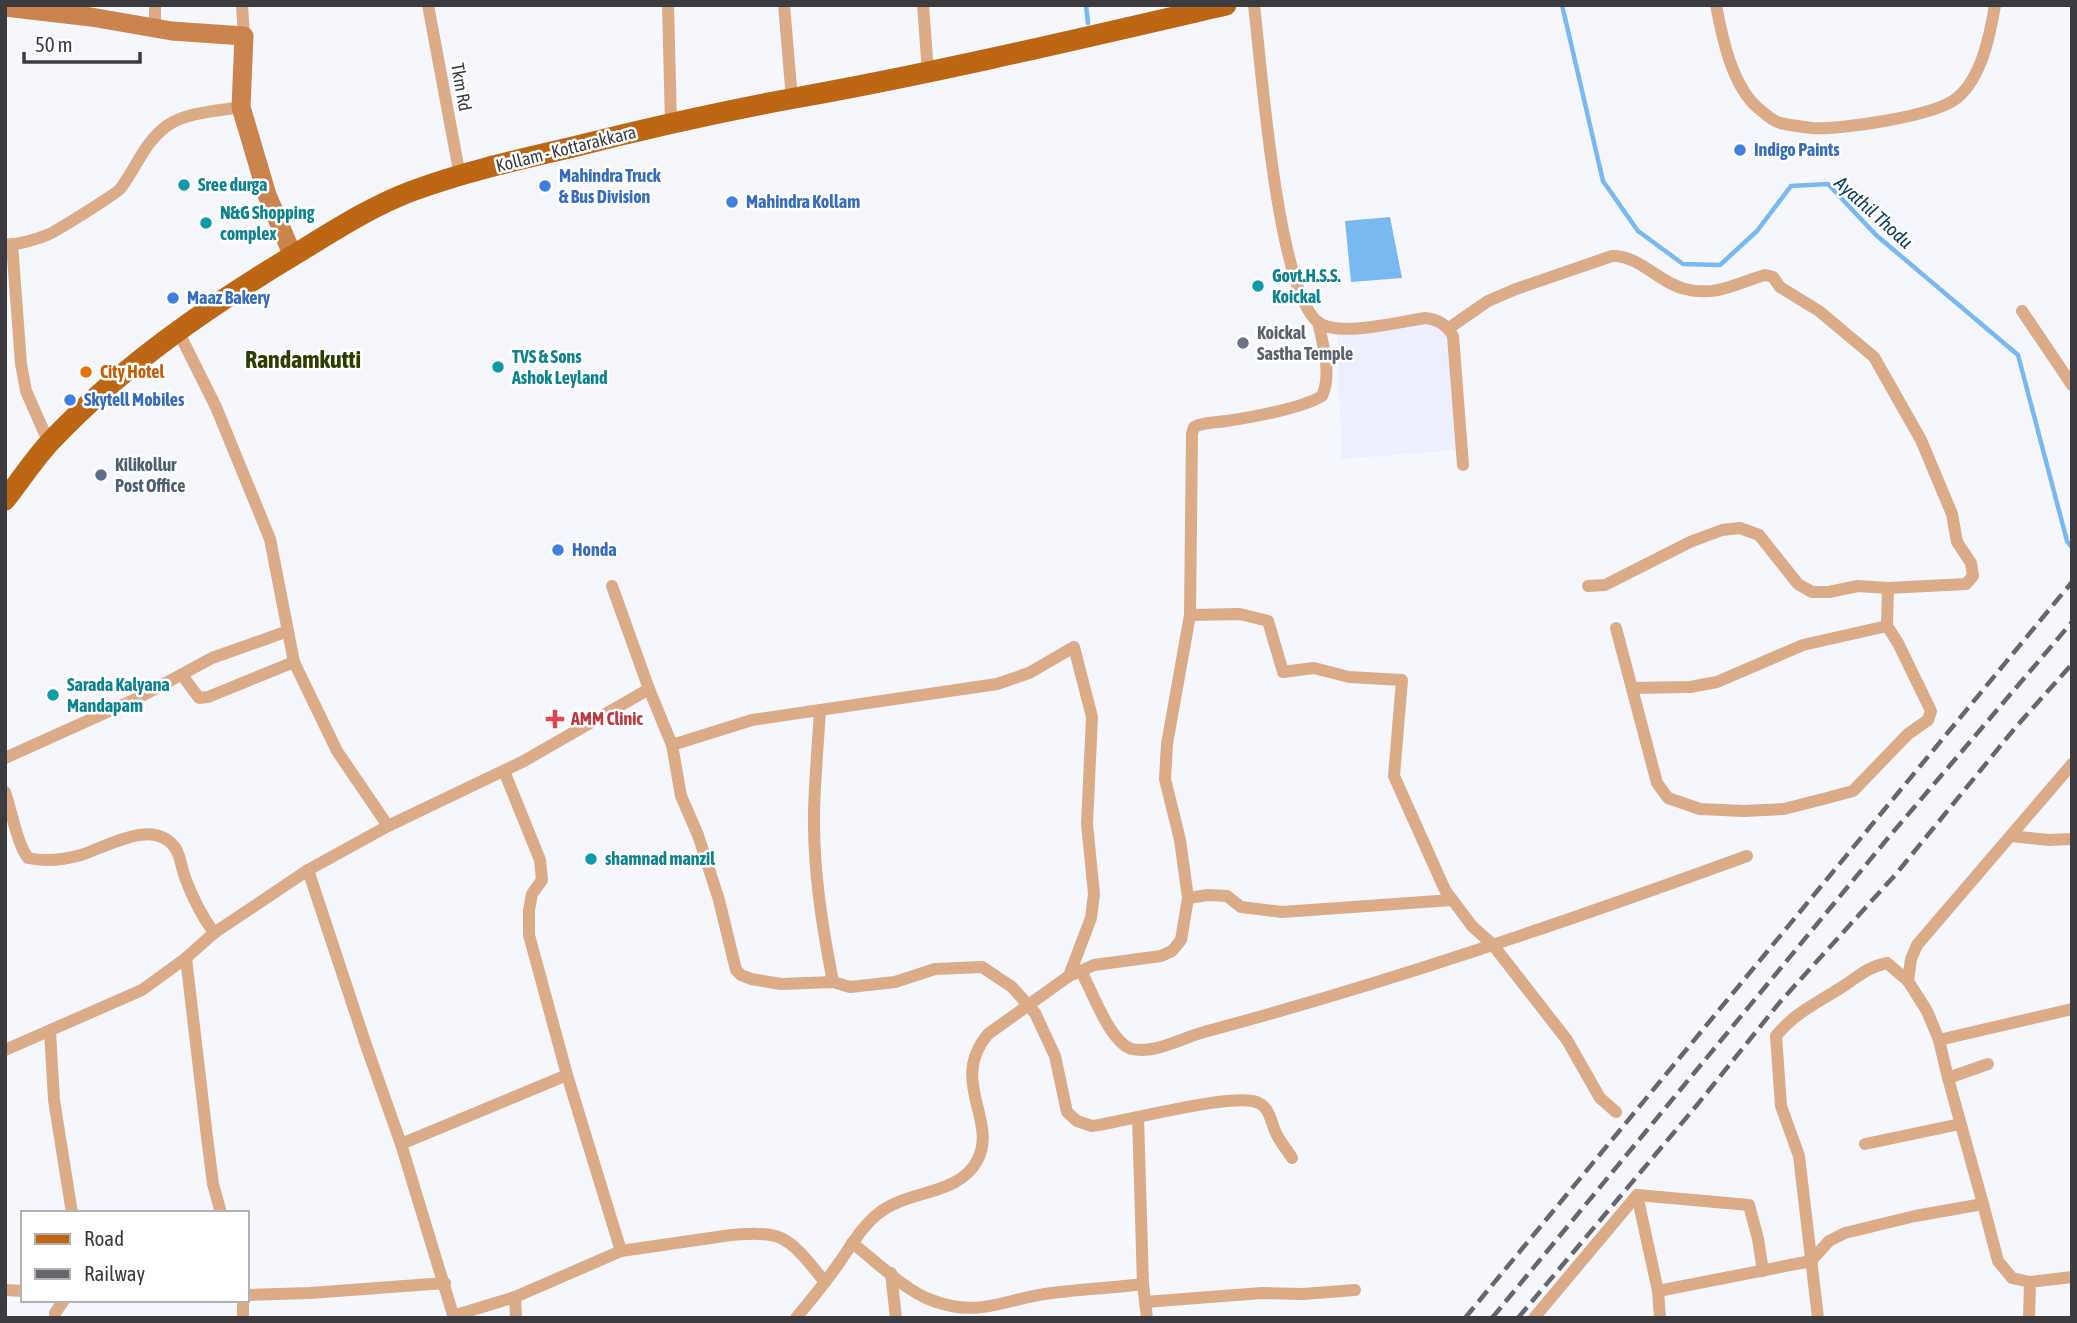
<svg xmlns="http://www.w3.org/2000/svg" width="2077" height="1323" font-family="'Asap Condensed',sans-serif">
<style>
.built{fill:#edeefe}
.water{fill:#79b9f1}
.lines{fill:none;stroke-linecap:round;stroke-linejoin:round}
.stream{stroke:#79b9f1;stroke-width:4.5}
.street{stroke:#dcab88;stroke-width:12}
.secondary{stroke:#cb844e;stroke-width:19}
.primary{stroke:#bd6613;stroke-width:21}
.rail{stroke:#66666c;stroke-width:4.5;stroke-dasharray:14 7;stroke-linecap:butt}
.shop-dot{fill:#3f7fe0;stroke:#fff;stroke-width:2.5}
.culture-dot{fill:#0f9aa8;stroke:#fff;stroke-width:2.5}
.worship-dot{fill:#6b7280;stroke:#fff;stroke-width:2.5}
.food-dot{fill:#e8710a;stroke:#fff;stroke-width:2.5}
.service-dot{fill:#5c6f8a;stroke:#fff;stroke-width:2.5}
.health-dot{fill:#e0444e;stroke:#fff;stroke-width:2.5}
.labels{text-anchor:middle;stroke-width:5;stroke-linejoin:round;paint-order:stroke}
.street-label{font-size:18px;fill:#3b3b40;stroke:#fff}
.shop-label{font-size:18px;font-weight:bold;fill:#366cbe;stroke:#fff;text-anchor:start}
.culture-label{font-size:18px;font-weight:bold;fill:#0d838f;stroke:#fff;text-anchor:start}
.worship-label{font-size:18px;font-weight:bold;fill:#5b616d;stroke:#fff;text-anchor:start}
.food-label{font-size:18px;font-weight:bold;fill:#c56008;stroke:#fff;text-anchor:start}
.service-label{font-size:18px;font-weight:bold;fill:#4e5e75;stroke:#fff;text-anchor:start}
.health-label{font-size:18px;font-weight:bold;fill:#be3a42;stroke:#fff;text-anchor:start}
.water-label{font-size:19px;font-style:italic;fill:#0b3c61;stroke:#fff}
.district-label{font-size:24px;font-weight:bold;fill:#2f3c01;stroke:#fff}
</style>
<rect width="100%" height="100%" fill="#f6f6fd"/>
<path class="built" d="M 1429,322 L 1438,325 L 1448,337 L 1457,450 L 1342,459 L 1337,333 Z"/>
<path class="water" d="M 1390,217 L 1402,278 L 1351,282 L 1345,221 Z"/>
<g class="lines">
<g class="stream">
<path d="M 1086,5 L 1088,23"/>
<path d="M 1562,5 L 1603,181 L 1638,231 L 1683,264 L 1720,265 L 1757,231 L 1791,186 L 1828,184 L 1876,235 L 2018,355 L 2067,541 L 2072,548"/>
</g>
<g class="street">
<path d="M 155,5 L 155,28"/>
<path d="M 242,5 L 244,36"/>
<path d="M 428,5 L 460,176"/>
<path d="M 668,5 L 671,124"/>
<path d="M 784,5 L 792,99"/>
<path d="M 923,5 L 928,72"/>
<path d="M 1254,5 C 1261,62 1277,293 1319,323 C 1339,337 1400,322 1425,318 C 1438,319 1447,325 1453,336 L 1463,465"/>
<path d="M 1716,5 C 1722,37 1732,86 1758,108 C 1764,113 1772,121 1780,123 C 1790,125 1802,127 1812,128 C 1840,130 1936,116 1957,98 C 1982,77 1990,35 1995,5"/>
<path d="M 12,244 L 21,364 L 26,391 L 49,443"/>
<path d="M 5,245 C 19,244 35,240 47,235 C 54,233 117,193 120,189 C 137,167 144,142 168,125 C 188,112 218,111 241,107"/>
<path d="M 2022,311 L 2072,385"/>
<path d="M 1449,328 L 1488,301 L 1516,289 L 1612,256 C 1639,255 1659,283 1685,289 C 1717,297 1736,283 1765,275 L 1773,277 L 1780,287 L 1819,311 L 1874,357 L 1921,440 L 1952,514 L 1957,542 L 1971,563 L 1973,576 L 1966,584 L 1888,588 L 1858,586 L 1829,592 L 1812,592 L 1798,584 L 1759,535 L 1740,528 L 1722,530 L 1690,542 L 1605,585 L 1588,586"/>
<path d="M 178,331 L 216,407 L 270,539 L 294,662 L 337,751 L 388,826"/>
<path d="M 612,586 L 649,689 L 672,745 L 681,796 L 698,835 L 719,900 L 736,970 L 741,975 L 751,979 L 781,984 L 833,982 L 850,987 L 895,982 L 935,969 L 982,967 L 1012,987 L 1035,1013 L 1055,1056 L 1067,1112 L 1077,1121 L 1092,1126 C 1124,1122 1235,1091 1259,1103 C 1271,1109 1271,1125 1277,1135 C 1281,1143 1287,1150 1292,1158"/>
<path d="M 1190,615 L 1240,614 L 1268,621 L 1283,672 L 1314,668 L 1349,677 L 1402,680 L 1394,776 L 1445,890 L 1472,926 L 1493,945 L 1567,1040 L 1600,1098 L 1616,1112"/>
<path d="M 1616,628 L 1657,783 L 1668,798 L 1700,809 L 1744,811 L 1784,809 L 1827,798 L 1853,791 L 1908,734 L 1928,720 L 1931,711 L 1898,643 L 1887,626 L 1888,588"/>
<path d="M 185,679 L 199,698 L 208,697 L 294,662"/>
<path d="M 1632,688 L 1690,687 L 1717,682 L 1803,645 L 1887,626"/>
<path d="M 820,710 C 818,743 815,777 814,811 C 813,869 822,926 833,982"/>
<path d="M 672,745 L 752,720 L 997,684 L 1029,673 L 1074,647 L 1092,717 L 1087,824 L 1094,894 L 1091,918 L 1069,976"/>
<path d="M 5,758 L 138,698 L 212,658 L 288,631"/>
<path d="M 5,792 C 12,812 17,844 28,858 C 46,862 63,860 81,855 C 109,846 154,817 176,849 C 181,858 182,871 186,880 C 193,899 202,916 214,933"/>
<path d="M 2011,836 L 2049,840 L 2072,839"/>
<path d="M 308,870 L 367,1048 L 401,1144 L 454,1318"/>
<path d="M 1188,898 L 1208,895 L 1227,896 L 1241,907 L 1282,912 L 1452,900"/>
<path d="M 186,958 L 207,1137 L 213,1184 L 221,1213"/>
<path d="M 1081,971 C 1092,991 1110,1043 1132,1049 C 1155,1054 1182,1038 1204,1032 C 1388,983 1568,921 1747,856"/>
<path d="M 50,1031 L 54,1100 L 72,1213"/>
<path d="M 1939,1040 L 2072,1009"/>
<path d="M 5,1050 L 142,990 L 186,958 L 214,933 L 308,870 L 388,826 L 524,761 L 649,689"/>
<path d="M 567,1075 L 621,1251"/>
<path d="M 1948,1078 L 1988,1064"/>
<path d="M 1138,1117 L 1143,1284 L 1147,1318"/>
<path d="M 401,1144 L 567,1075 L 529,935 L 529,910 L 532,894 L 542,880 L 540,860 L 504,771"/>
<path d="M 1865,1144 L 1960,1124"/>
<path d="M 1637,1195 L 1749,1205 L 1758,1239 L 1763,1271"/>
<path d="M 1637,1195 L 1658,1291 L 1660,1318"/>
<path d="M 1983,1204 L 1948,1078 L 1939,1040 L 1927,1011 L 1908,981 L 1911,959 L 1917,945 L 2072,764"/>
<path d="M 852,1243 C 875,1260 904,1290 931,1300 C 980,1319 1006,1298 1052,1293 C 1082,1289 1113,1288 1143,1284"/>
<path d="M 891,1273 L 896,1318"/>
<path d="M 2030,1282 L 2072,1277"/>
<path d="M 5,1290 L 23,1291"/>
<path d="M 1658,1291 L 1811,1261 L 1829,1241 L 1845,1233 L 1915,1216 L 1983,1204 L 1998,1261 L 2012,1278 L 2030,1282 L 2029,1318"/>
<path d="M 247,1295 L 310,1293 L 445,1283"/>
<path d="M 515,1297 L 516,1318"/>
<path d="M 243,1300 L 243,1318"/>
<path d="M 1145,1302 L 1262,1293 L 1303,1294 L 1355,1290"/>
<path d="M 453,1316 L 515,1297 L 621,1251 L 731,1235 C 746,1234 767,1232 781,1238 C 798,1246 813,1268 825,1282"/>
<path d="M 55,1318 L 55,1313 L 64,1300"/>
<path d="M 796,1318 C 811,1300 826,1282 839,1263 C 851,1246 862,1226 879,1213 C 907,1190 958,1196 977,1161 C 999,1120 948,1082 988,1034 L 1069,976 L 1094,965 L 1161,956 L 1172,951 L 1181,940 L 1188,898 L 1180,840 L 1165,779 L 1167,744 L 1190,615 L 1192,434 L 1194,427 C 1204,422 1215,423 1226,421 C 1249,418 1303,408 1322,396 C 1332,375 1323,344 1318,322"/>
<path d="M 1534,1318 L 1637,1195"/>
<path d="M 1818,1318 L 1799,1156 L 1781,1106 L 1776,1036 C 1797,1010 1822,1001 1848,983 C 1861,974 1871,966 1887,963 L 1908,981"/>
</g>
<path class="secondary" d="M 5,7 L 91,17 L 172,31 L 244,36 L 241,107 L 267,195 L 293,256"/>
<path class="primary" d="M 5,500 C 20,481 34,459 51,441 C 123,365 209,306 299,252 C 335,230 372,206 412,191 C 463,172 517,160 569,148 C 644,129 719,112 795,98 C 940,72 1083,38 1226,5"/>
<g class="rail">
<path d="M 1465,1318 L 2072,582"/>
<path d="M 1492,1318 L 1888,838 L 2072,622"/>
<path d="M 1518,1318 L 1697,1105 L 1780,1002 L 1896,874 L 2015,728 L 2072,664"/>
</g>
</g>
<g class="shop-dot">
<circle cx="1740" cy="150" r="7"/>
<circle cx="545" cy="186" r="7"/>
<circle cx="732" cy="202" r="7"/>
<circle cx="173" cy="298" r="7"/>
<circle cx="70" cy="400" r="7"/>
<circle cx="558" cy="550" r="7"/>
</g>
<g class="culture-dot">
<circle cx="184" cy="185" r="7"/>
<circle cx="206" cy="223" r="7"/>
<circle cx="1258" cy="286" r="7"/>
<circle cx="498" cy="367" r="7"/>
<circle cx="53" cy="695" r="7"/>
<circle cx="591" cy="859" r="7"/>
</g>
<circle class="worship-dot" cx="1243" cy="343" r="7"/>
<circle class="food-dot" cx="86" cy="372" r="7"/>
<circle class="service-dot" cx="101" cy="475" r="7"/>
<path class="health-dot" d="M551.5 708.5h7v7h7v7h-7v7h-7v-7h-7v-7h7z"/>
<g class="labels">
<g class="street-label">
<text transform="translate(461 87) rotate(80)" y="6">Tkm Rd</text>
<text transform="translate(566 149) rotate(-14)" y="6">Kollam - Kottarakkara</text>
</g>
<g class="shop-label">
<text x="1754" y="156">Indigo Paints</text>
<text x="559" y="182">Mahindra Truck<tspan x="559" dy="21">&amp; Bus Division</tspan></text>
<text x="746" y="208">Mahindra Kollam</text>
<text x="187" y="304">Maaz Bakery</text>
<text x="84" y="406">Skytell Mobiles</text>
<text x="572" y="556">Honda</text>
</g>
<g class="culture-label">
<text x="198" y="191">Sree durga</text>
<text x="220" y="219">N&amp;G Shopping<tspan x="220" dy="21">complex</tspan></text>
<text x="1272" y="282">Govt.H.S.S.<tspan x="1272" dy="21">Koickal</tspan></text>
<text x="512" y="363">TVS &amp; Sons<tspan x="512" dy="21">Ashok Leyland</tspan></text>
<text x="67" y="691">Sarada Kalyana<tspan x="67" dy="21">Mandapam</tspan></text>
<text x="605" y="865">shamnad manzil</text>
</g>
<g class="worship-label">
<text x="1257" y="339">Koickal<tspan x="1257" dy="21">Sastha Temple</tspan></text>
</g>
<g class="food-label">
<text x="100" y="378">City Hotel</text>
</g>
<g class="service-label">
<text x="115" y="471">Kilikollur<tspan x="115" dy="21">Post Office</tspan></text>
</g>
<g class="health-label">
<text x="571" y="725">AMM Clinic</text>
</g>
<g class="water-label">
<text transform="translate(1874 212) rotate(42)" y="7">Ayathil Thodu</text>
</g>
<g class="district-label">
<text x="303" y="368">Randamkutti</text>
</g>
</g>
<rect width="2077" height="1323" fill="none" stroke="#3b3b40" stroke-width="14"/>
<rect x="21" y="1211" width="228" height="91" fill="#ffffff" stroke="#b1b1b3" stroke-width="2"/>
<rect x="35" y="1234" width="35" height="10" fill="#bd6613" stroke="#b1b1b3" stroke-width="2"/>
<text x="84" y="1246" font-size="21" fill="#3b3b40">Road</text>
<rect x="35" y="1269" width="35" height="10" fill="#66666c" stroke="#b1b1b3" stroke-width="2"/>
<text x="84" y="1281" font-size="21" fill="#3b3b40">Railway</text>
<path d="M24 52v10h116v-10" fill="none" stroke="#3b3b40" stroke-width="3.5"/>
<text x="35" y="52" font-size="21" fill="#3b3b40" stroke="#ffffff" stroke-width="5" paint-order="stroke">50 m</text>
</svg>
